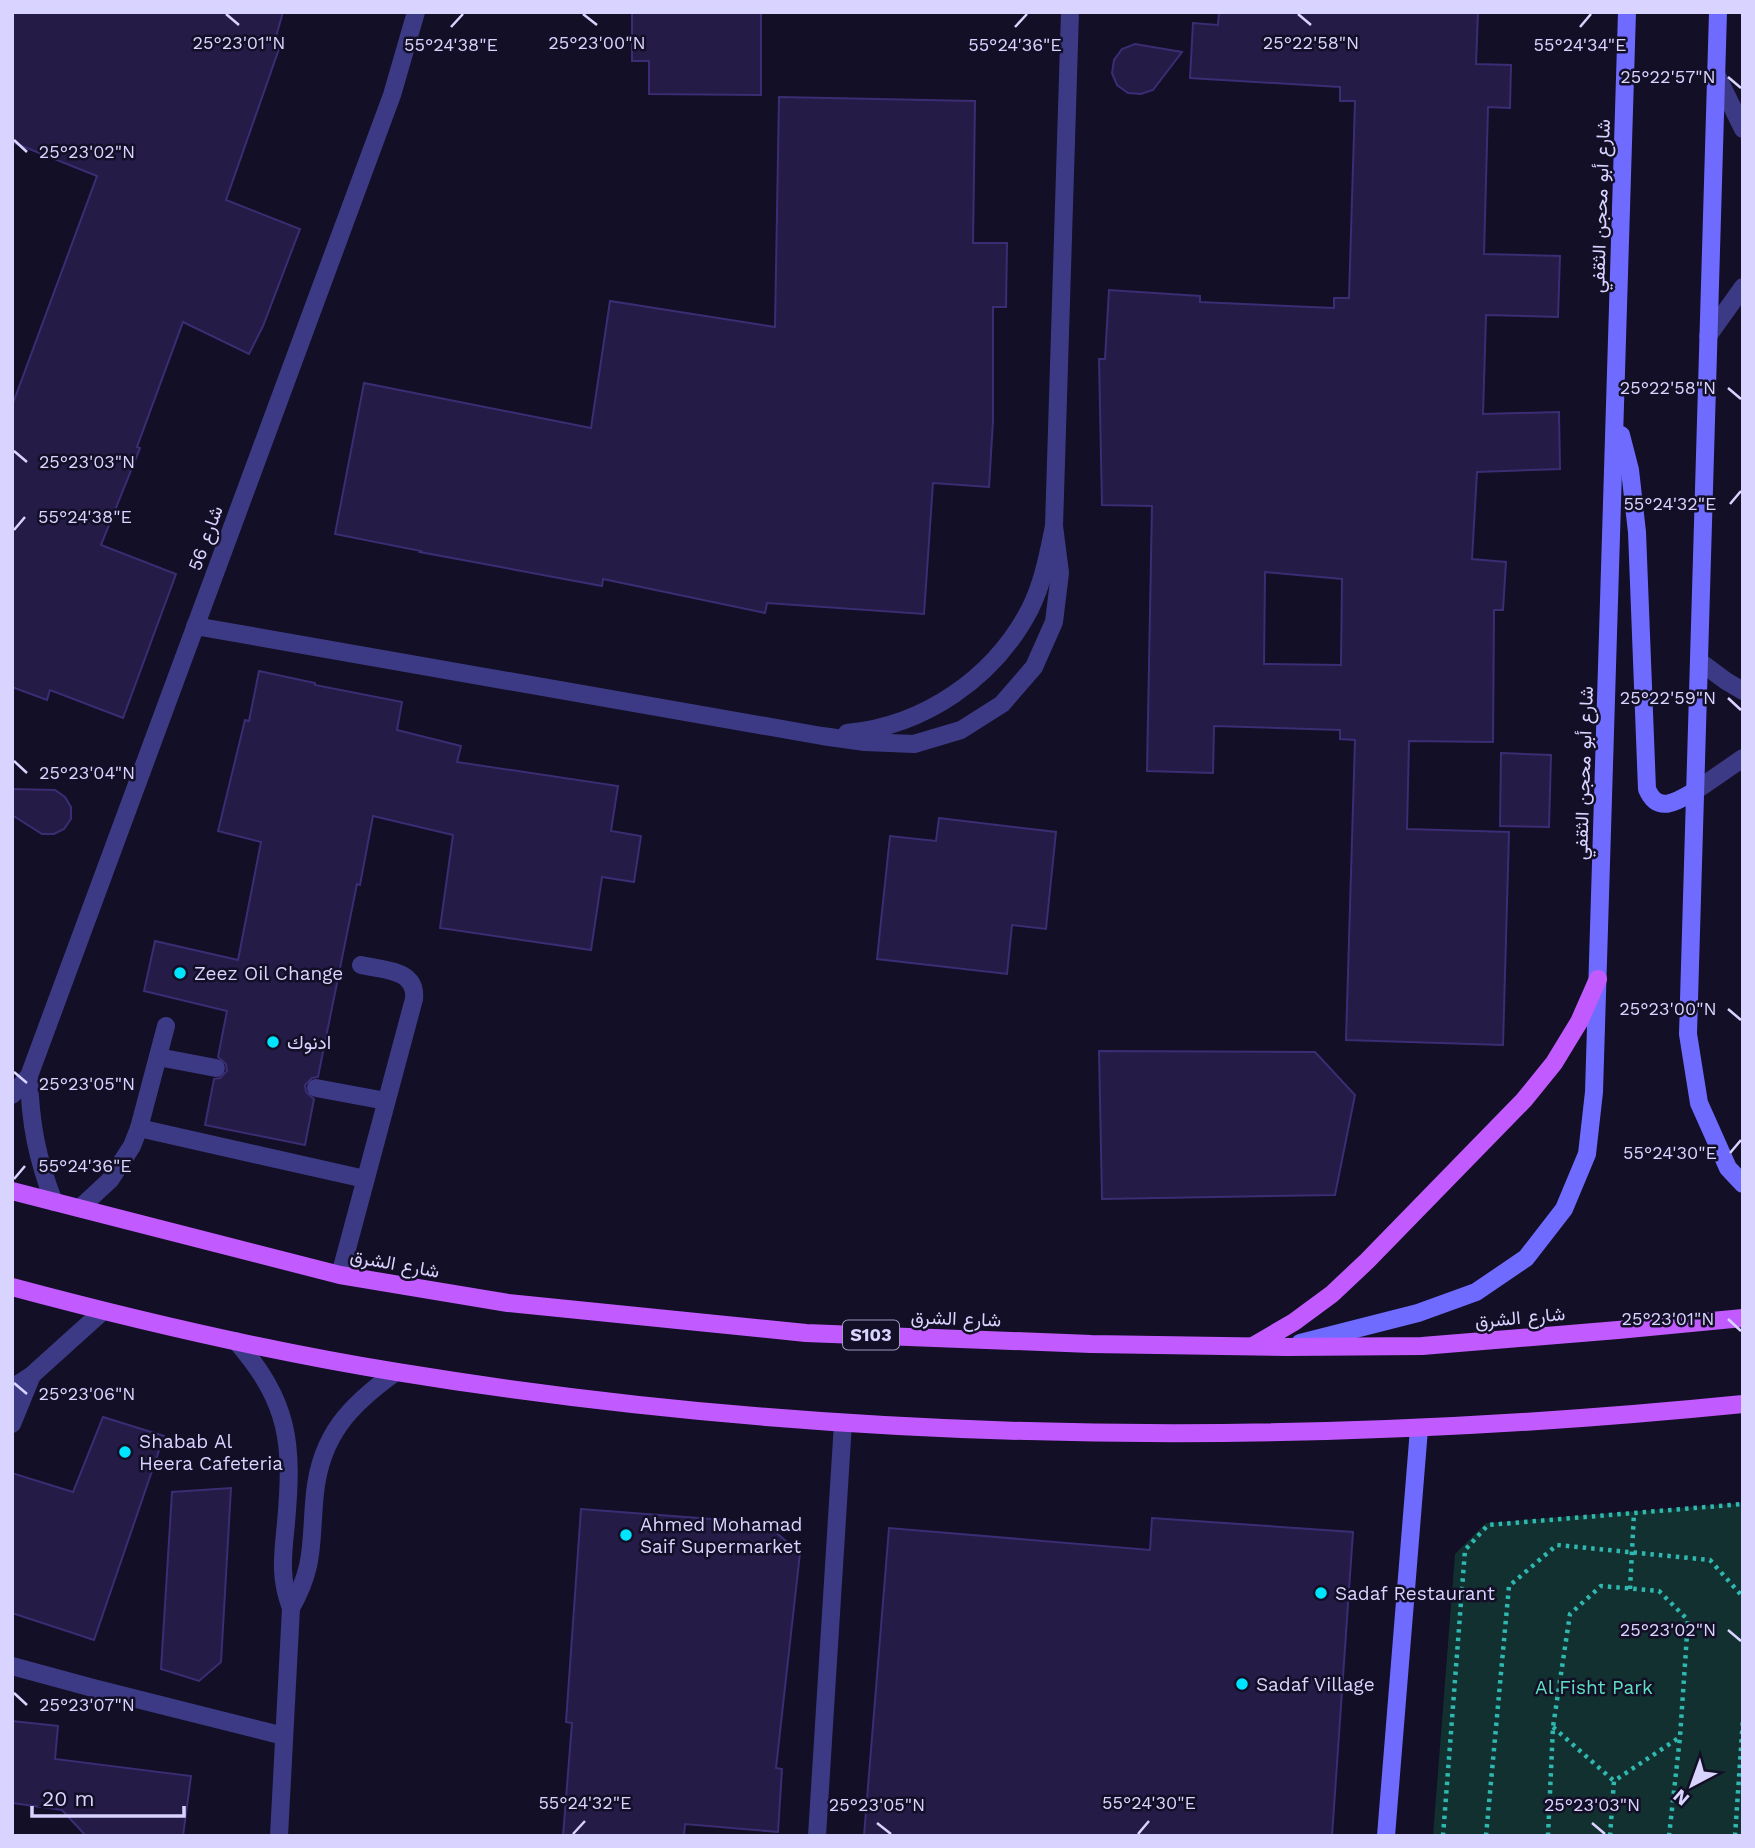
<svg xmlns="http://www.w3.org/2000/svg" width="1755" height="1848" font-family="'Work Sans',Vazirmatn,sans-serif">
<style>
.green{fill:#12302f}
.building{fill:#241b47;stroke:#3b2d73;stroke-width:2;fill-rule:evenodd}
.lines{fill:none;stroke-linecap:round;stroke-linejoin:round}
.path{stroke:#2fb8b0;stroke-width:4.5;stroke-dasharray:3.5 5;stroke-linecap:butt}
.lane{stroke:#3d3a85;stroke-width:18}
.street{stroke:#3d3a85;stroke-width:18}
.secondary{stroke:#6f6bff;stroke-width:18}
.primary{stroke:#c25bff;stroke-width:18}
.ticks{fill:none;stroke:#d9d4ff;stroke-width:2.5}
.poi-dot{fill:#00e5ff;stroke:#130f26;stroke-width:2.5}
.labels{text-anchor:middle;stroke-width:5;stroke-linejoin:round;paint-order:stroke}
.shield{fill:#130f26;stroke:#9e99be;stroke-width:2}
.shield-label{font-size:18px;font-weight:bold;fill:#d9d4ff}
.street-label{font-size:19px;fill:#d9d4ff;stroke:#130f26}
.poi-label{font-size:19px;fill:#d9d4ff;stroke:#130f26;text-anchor:start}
.park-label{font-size:19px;fill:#5fe0c0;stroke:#130f26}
.ticks-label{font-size:18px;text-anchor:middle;fill:#d9d4ff;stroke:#130f26;stroke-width:5;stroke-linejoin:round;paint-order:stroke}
</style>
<rect width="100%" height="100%" fill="#130f26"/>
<path class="green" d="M 1743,1503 L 1743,1836 L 1433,1836 L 1455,1554 L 1486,1523 Z"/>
<g class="building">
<path d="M 12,12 L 283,12 L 273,47 L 279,49 L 226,200 L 300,229 L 263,326 L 249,354 L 183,322 L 137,447 L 140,448 L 101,545 L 176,574 L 123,718 L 50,690 L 47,700 L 12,687 L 12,406 L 97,176 L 12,142 Z"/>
<path d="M 632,12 L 761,12 L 761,95 L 649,94 L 649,61 L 632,61 Z"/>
<path d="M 1219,12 L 1478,12 L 1476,64 L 1511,65 L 1510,108 L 1488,107 L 1484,254 L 1560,256 L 1558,317 L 1486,315 L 1483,414 L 1559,412 L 1560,469 L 1477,472 L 1472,559 L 1506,562 L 1503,610 L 1494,610 L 1493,742 L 1409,741 L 1407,829 L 1509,832 L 1503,1045 L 1346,1040 L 1355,740 L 1340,739 L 1340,730 L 1214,726 L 1213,773 L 1147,771 L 1152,506 L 1102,505 L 1099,359 L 1105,359 L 1109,290 L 1200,296 L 1200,302 L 1334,308 L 1334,298 L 1349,298 L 1355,101 L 1340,101 L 1340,87 L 1190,78 L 1193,23 L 1218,25 ZM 1265,572 L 1342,579 L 1341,665 L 1264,664 Z"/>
<path d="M 1135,44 L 1182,52 L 1153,90 L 1141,94 L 1128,93 L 1117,85 L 1112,73 L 1114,60 L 1122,49 Z"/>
<path d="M 779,97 L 975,101 L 973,243 L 1007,243 L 1006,307 L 993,307 L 993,421 L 989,487 L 933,483 L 924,614 L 767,603 L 765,613 L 603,579 L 602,586 L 420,552 L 421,551 L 335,534 L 364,383 L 591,428 L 610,301 L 775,327 Z"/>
<path d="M 259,671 L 315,683 L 315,685 L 402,702 L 397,730 L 461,746 L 457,762 L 618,786 L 611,831 L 641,836 L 634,882 L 602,877 L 591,950 L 440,928 L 453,835 L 373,816 L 360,885 L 357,884 L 318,1077 L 312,1078 L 305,1085 L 306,1092 L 314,1099 L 305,1145 L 205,1125 L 214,1079 L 220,1078 L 227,1071 L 226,1064 L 218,1057 L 227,1011 L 144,991 L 155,941 L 238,960 L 261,842 L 218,831 L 245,720 L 249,721 Z"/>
<path d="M 1501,753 L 1551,755 L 1549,827 L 1500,826 Z"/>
<path d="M 12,789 L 55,790 L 65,797 L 71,807 L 71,819 L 64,829 L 54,834 L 42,834 L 12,815 Z"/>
<path d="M 939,818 L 1056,832 L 1046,929 L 1012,925 L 1007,974 L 877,959 L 890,836 L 936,841 Z"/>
<path d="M 1099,1051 L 1315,1052 L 1355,1095 L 1335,1195 L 1102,1199 Z"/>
<path d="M 103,1417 L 164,1436 L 94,1640 L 12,1613 L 12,1473 L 73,1492 Z"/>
<path d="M 231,1488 L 221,1662 L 199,1681 L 161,1669 L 172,1492 Z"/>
<path d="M 581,1509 L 765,1523 L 800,1553 L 776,1768 L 782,1769 L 778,1832 L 685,1824 L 684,1836 L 563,1836 L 572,1723 L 566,1722 Z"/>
<path d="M 1152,1518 L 1353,1532 L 1332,1836 L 864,1836 L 889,1528 L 1150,1550 Z"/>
<path d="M 12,1721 L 58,1726 L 55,1759 L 191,1776 L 183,1836 L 86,1836 L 62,1810 L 12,1803 Z"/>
</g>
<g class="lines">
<g class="path">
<path d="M 1630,1589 L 1634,1513"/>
<path d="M 1553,1727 L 1614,1781"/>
<path d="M 1443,1836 L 1465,1550 L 1488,1525 L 1743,1504"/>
<path d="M 1486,1836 L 1509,1586 L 1557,1545 L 1710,1560 L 1743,1597"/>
<path d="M 1548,1836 L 1553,1727 L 1570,1614 L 1601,1586 L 1659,1591 L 1688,1620 L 1680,1737 L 1669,1836"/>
<path d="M 1610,1836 L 1614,1781 L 1680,1737"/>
<path d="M 1735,1836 L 1743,1719"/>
</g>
<g class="lane">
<path d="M 158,1057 L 216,1068"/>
<path d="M 316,1088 L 386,1101"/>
<path d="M 139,1128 L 365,1179"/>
<path d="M 81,1207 L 110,1180 L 132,1146 L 139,1128 L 166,1026"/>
<path d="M 340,1275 L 414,999 C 417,969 383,970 361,965"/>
<path d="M 12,1388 L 32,1375 L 103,1311"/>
<path d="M 12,1424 L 32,1375"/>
<path d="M 817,1836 L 843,1423"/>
</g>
<g class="street">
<path d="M 1716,74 L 1743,129"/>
<path d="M 1708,336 L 1743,287"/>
<path d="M 195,626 L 822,736 L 865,742 L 914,744 L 961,730 L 1002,704 L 1034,667 L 1054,622 L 1060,573 L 1054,526"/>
<path d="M 1699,661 L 1726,681 L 1743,691"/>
<path d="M 847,733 C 924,726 994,678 1030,609 C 1043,583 1048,555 1054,526 L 1070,12"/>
<path d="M 1695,791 L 1743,758"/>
<path d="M 29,1076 C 30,1122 37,1159 54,1202"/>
<path d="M 12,1095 L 29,1076 L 392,95 L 416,12"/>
<path d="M 236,1341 C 290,1403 293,1444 286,1523 C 283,1554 279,1577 291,1608 L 279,1836"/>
<path d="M 291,1608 C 316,1565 310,1539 315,1493 C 321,1435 350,1405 396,1372"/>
<path d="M 12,1666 L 93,1688 L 284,1736"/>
</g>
<g class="secondary">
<path d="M 1718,12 L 1688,1034 L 1699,1103 L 1728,1168 L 1743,1184"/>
<path d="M 1621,435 L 1630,470 L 1637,532 L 1647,789 C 1658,815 1678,801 1695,791"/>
<path d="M 1300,1343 L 1418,1313 L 1476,1292 L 1526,1258 L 1564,1209 L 1587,1154 L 1594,1092 L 1627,12"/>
<path d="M 1386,1836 L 1419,1429"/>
</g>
<g class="primary">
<path d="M 12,1191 L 340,1275 L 508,1303 L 806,1333 L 1091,1344 L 1286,1347 L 1422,1346 L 1618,1330 L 1743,1318"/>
<path d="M 12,1287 C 139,1321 267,1351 397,1372 C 843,1445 1294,1449 1743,1404"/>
<path d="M 1253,1346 L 1294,1322 L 1332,1294 L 1367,1261 L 1524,1100 L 1554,1063 L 1579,1022 L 1598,979"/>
</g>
</g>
<path class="ticks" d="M 226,14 L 239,25M 583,14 L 597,25M 1298,14 L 1311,25M 451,27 L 463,14M 1015,27 L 1027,14M 1580,27 L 1591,14M 1728,77 L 1741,88M 14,140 L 27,152M 1728,388 L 1741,399M 14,451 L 27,462M 1730,504 L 1741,491M 14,530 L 25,517M 1728,698 L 1741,710M 14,761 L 27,773M 1728,1009 L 1741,1020M 14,1072 L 27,1083M 1730,1153 L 1741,1140M 14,1179 L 25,1166M 1728,1319 L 1741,1331M 14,1383 L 27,1394M 1728,1630 L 1741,1641M 14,1693 L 27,1705M 877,1823 L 891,1834M 1592,1823 L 1605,1834M 573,1834 L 585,1821M 1138,1834 L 1149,1821"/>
<g class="poi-dot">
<circle cx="180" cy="973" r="7"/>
<circle cx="273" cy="1042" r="7"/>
<circle cx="125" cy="1452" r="7"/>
<circle cx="626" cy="1535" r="7"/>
<circle cx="1321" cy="1593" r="7"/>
<circle cx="1242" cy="1684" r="7"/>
</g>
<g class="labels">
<rect class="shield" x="843" y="1320.5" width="56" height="29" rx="5"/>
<g class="shield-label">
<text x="871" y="1341">S103</text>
</g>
<g class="street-label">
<text transform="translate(1600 206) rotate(-88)" y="7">شارع أبو محجن الثقفي</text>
<text transform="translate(205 538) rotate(-70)" y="7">شارع 56</text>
<text transform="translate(1583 773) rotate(-88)" y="7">شارع أبو محجن الثقفي</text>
<text transform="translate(395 1263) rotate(10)" y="7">شارع الشرق</text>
<text transform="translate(1520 1317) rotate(-5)" y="7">شارع الشرق</text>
<text transform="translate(956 1318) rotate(2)" y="7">شارع الشرق</text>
</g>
<g class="poi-label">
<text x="194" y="980">Zeez Oil Change</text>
<text x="287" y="1049">ادنوك</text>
<text x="139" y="1448">Shabab Al<tspan x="139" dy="22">Heera Cafeteria</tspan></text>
<text x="640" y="1531">Ahmed Mohamad<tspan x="640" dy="22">Saif Supermarket</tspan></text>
<text x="1335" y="1600">Sadaf Restaurant</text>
<text x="1256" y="1691">Sadaf Village</text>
</g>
<g class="park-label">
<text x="1594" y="1694">Al Fisht Park</text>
</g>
</g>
<g class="ticks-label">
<text x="1311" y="49">25°22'58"N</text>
<text x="239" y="49">25°23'01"N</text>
<text x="597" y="49">25°23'00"N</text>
<text x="451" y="51">55°24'38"E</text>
<text x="1015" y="51">55°24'36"E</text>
<text x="1580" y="51">55°24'34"E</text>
<text x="1668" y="83">25°22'57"N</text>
<text x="87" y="158">25°23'02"N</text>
<text x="1668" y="394">25°22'58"N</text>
<text x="87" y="468">25°23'03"N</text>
<text x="1670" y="510">55°24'32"E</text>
<text x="85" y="523">55°24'38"E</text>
<text x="1668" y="704">25°22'59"N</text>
<text x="87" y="779">25°23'04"N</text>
<text x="1668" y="1015">25°23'00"N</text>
<text x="87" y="1090">25°23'05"N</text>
<text x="1670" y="1159">55°24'30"E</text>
<text x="85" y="1172">55°24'36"E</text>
<text x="1668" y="1325">25°23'01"N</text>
<text x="87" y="1400">25°23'06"N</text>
<text x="1668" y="1636">25°23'02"N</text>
<text x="87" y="1711">25°23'07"N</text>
<text x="585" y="1809">55°24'32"E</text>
<text x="1149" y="1809">55°24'30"E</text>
<text x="877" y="1811">25°23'05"N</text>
<text x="1592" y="1811">25°23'03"N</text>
</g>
<rect width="1755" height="1848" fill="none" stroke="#d9d4ff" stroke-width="28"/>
<g transform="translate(1692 1785) rotate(221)" stroke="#130f26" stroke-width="5" paint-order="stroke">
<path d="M0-5L12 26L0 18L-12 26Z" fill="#d9d4ff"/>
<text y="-10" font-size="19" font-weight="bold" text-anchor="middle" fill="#d9d4ff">N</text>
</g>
<path d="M32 1806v10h152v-10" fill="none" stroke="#d9d4ff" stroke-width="3.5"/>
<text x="42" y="1806" font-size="21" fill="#d9d4ff" stroke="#130f26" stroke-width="5" paint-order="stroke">20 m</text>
</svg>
